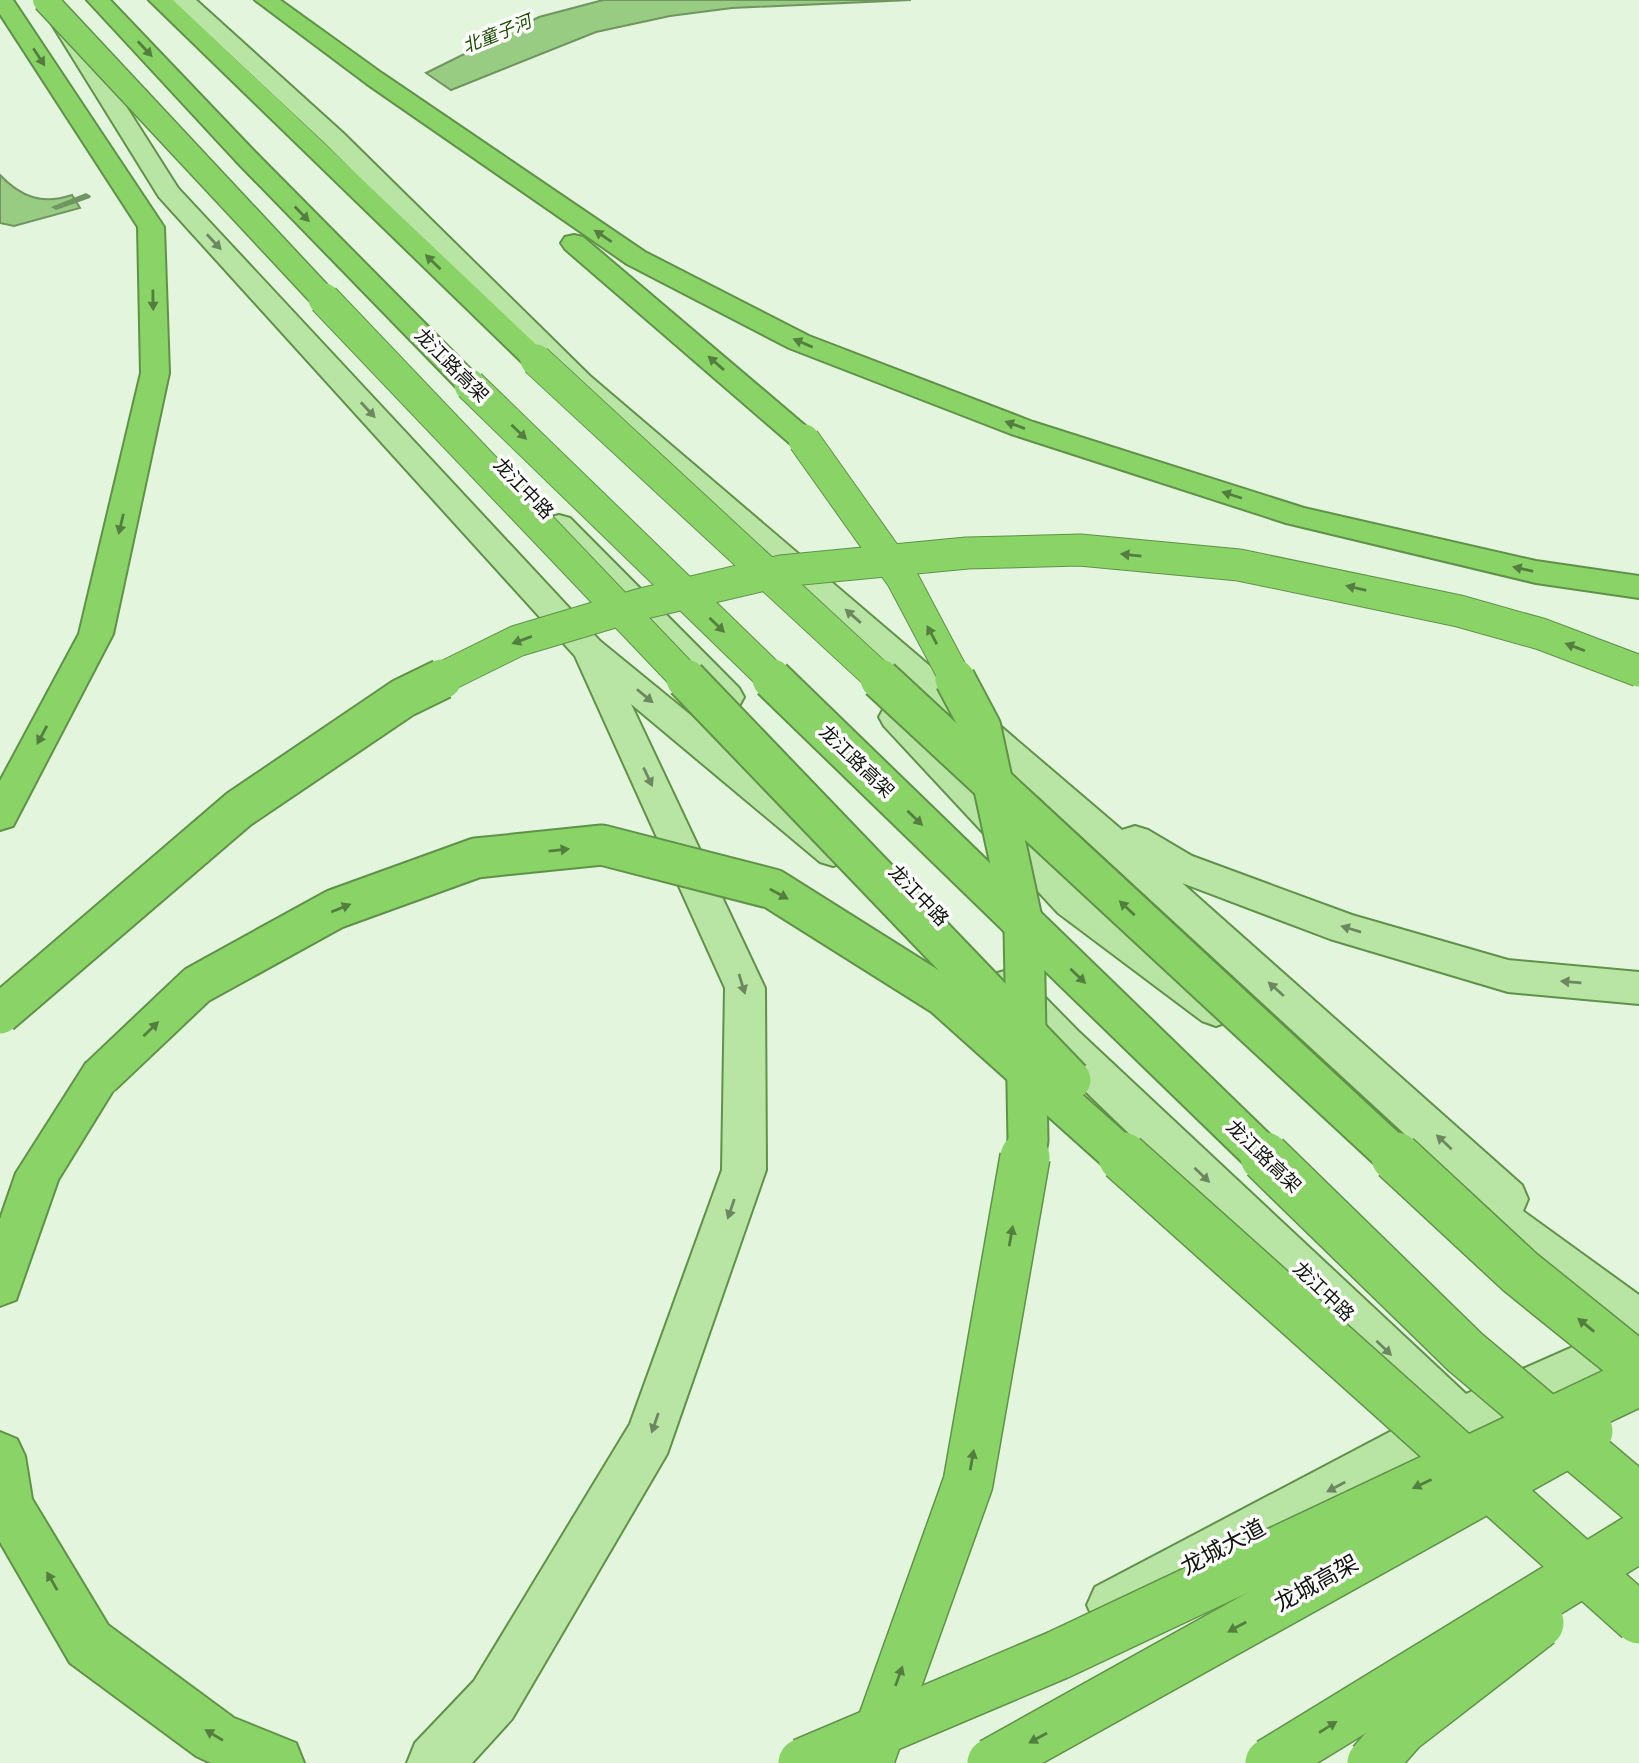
<svg xmlns="http://www.w3.org/2000/svg" width="1639" height="1763" font-family="'PT Sans','Noto Sans SC',sans-serif">
<style>
.water{fill:#99cc83;stroke:#709560;stroke-width:2}
.lines{fill:none;stroke-linecap:round;stroke-linejoin:round}
.stream{fill:#709560;fill-rule:evenodd}
.primary-casing{stroke:#5f9248;stroke-width:4}
.highway-casing{stroke:#5f9248;stroke-width:4}
.primary{fill:#b9e5a4;fill-rule:evenodd}
.highway{fill:#8ad467;fill-rule:evenodd}
.highway-bridge-far3-casing{stroke:#5f9248;stroke-width:27;stroke-linecap:butt}
.highway-bridge-far2-casing{stroke:#5f9248;stroke-width:33;stroke-linecap:butt}
.highway-bridge-far1-casing{stroke:#5f9248;stroke-width:43;stroke-linecap:butt}
.highway-bridge-casing{stroke:#5f9248;stroke-width:52;stroke-linecap:butt}
.highway-bridge-far3{stroke:#8ad467;stroke-width:24}
.highway-bridge-far2{stroke:#8ad467;stroke-width:31}
.highway-bridge-far1{stroke:#8ad467;stroke-width:39}
.highway-bridge{stroke:#8ad467;stroke-width:49}
.oneway{fill:#537e3f}
.oneway2{fill:#6d8860}
.labels{text-anchor:middle;stroke-width:7;stroke-linejoin:round;paint-order:stroke}
.far-water-label{font-size:18px;font-style:italic;fill:#204e00;stroke:#fff}
.street-label{font-size:19px;fill:#10160e;stroke:#fff}
.near-street-label{font-size:23px;fill:#10160e;stroke:#fff}
</style>
<rect width="100%" height="100%" fill="#e4f5dd"/>
<g class="water">
<path d="M 603,0 L 911,0 L 732,8 L 670,16 L 596,32 L 451,90 L 426,73 L 539,17 Z"/>
<path d="M 0,175 C 21,197 42,205 72,195 L 80,208 L 14,226 L 0,223 Z"/>
</g>
<g class="lines">
<path class="stream" d="M 86,193 L 91,196 L 90,198 L 56,210 L 51,207 Z"/>
<g class="primary-casing">
<g id="primary">
<path d="M 172,0 L 196,0 L 343,133 L 590,376 L 1122,830 L 1135,826 L 1148,830 L 1192,856 L 1352,915 L 1508,960 L 1639,972 L 1639,1004 L 1508,992 L 1330,939 L 1182,883 L 1522,1185 L 1528,1199 L 1523,1211 L 1639,1295 L 1639,1363 L 1501,1427 L 1528,1452 L 1535,1469 L 1528,1486 L 1510,1494 L 1492,1486 L 1455,1450 L 1131,1623 L 1113,1631 L 1095,1623 L 1087,1605 L 1095,1587 L 1420,1416 L 1048,1055 L 994,998 L 988,986 L 994,974 L 1008,970 L 1022,974 L 1078,1031 L 1466,1394 L 1611,1330 L 1442,1203 L 1436,1189 L 1442,1175 L 1447,1173 L 1040,798 L 599,412 L 592,410 L 325,143 Z"/>
<path d="M 59,11 L 67,13 L 70,18 L 178,188 L 600,641 L 846,842 L 852,852 L 846,862 L 833,866 L 820,862 L 631,704 L 765,988 L 766,1170 L 667,1454 L 512,1719 L 472,1763 L 407,1763 L 415,1743 L 474,1681 L 630,1424 L 722,1170 L 725,988 L 575,656 L 159,197 L 48,18 L 51,13 Z"/>
<path d="M 559,515 L 570,518 L 739,688 L 744,697 L 739,706 L 727,709 L 715,706 L 548,532 L 543,525 L 548,518 Z"/>
<path d="M 897,705 L 910,708 L 1086,891 L 1230,997 L 1236,1009 L 1230,1021 L 1216,1026 L 1202,1021 L 1058,913 L 884,726 L 879,717 L 884,708 Z"/>
</g>
</g>
<g class="highway-casing">
<g id="highway">
<path d="M 0,0 L 13,0 L 164,227 L 169,373 L 113,634 L 13,826 L 0,830 L 0,781 L 79,634 L 141,373 L 138,227 L 0,14 Z"/>
<path d="M 87,0 L 110,0 L 254,151 L 480,379 L 485,385 L 480,391 L 470,394 L 460,391 L 236,161 Z"/>
<path d="M 149,0 L 173,0 L 546,354 L 550,360 L 546,366 L 536,369 L 526,366 Z"/>
<path d="M 255,0 L 280,0 L 383,74 L 645,252 L 809,336 L 1033,422 L 1304,508 L 1536,561 L 1639,576 L 1639,598 L 1536,583 L 1286,523 L 1011,434 L 789,348 L 627,264 L 367,84 Z"/>
<path d="M 574,235 L 583,237 L 815,434 L 819,440 L 815,446 L 804,449 L 793,446 L 565,249 L 561,243 L 565,237 Z"/>
<path d="M 101,1058 L 116,1063 L 122,1076 L 58,1180 L 16,1300 L 0,1306 L 0,1219 L 16,1173 L 86,1063 Z"/>
<path d="M 0,1432 L 17,1439 L 25,1456 L 32,1499 L 108,1625 L 234,1718 L 296,1743 L 304,1763 L 211,1763 L 196,1756 L 70,1663 L 0,1542 Z"/>
</g>
</g>
<use href="#primary" class="primary"/>
<use href="#highway" class="highway"/>
<g class="highway-bridge-far3-casing">
<path id="highway-bridge-far3" d="M 45,0 L 326,301"/>
</g>
<g class="highway-bridge-far2-casing">
<g id="highway-bridge-far2">
<path d="M 324,299 L 687,680"/>
<path d="M 536,360 L 882,680"/>
<path d="M 470,385 L 774,680"/>
<path d="M 804,440 L 902,578 L 956,680"/>
<path d="M 438,680 L 517,641 L 641,604 L 781,571 L 967,553 L 1080,550 L 1239,565 L 1459,611 L 1541,634 L 1639,671"/>
</g>
</g>
<g class="highway-bridge-far1-casing">
<g id="highway-bridge-far1">
<path d="M 686,679 L 1071,1080"/>
<path d="M 772,679 L 1267,1159"/>
<path d="M 880,679 L 1398,1159"/>
<path d="M 955,679 L 981,728 L 1024,928 L 1028,1140 L 1025,1159"/>
<path d="M 0,1014 L 239,809 L 403,698 L 442,679"/>
<path d="M 101,1076 L 197,985 L 335,909 L 476,858 L 602,845 L 773,889 L 943,996 L 1125,1159"/>
</g>
</g>
<g class="highway-bridge-casing">
<g id="highway-bridge">
<path d="M 1123,1157 L 1639,1619"/>
<path d="M 1265,1157 L 1465,1352 L 1639,1499"/>
<path d="M 1396,1157 L 1520,1272 L 1639,1368"/>
<path d="M 803,1763 L 1058,1655 L 1639,1381"/>
<path d="M 868,1763 L 968,1483 L 1025,1157"/>
<path d="M 992,1763 L 1588,1431"/>
<path d="M 1270,1763 L 1639,1537"/>
<path d="M 1372,1763 L 1402,1729 L 1539,1623"/>
</g>
</g>
<use href="#highway-bridge-far3" class="highway-bridge-far3"/>
<use href="#highway-bridge-far2" class="highway-bridge-far2"/>
<use href="#highway-bridge-far1" class="highway-bridge-far1"/>
<use href="#highway-bridge" class="highway-bridge"/>
</g>
<defs><path id="oneway-solid" d="M-6-.8H1V-3.2L6.5 0L1 3.2V.8H-6Z" transform="scale(1.75)"/></defs>
<g class="oneway">
<use href="#oneway-solid" transform="translate(145 49) rotate(47)"/>
<use href="#oneway-solid" transform="translate(39 57) rotate(57)"/>
<use href="#oneway-solid" transform="translate(302 214) rotate(46)"/>
<use href="#oneway-solid" transform="translate(603 236) rotate(-146)"/>
<use href="#oneway-solid" transform="translate(433 262) rotate(-136)"/>
<use href="#oneway-solid" transform="translate(153 300) rotate(89)"/>
<use href="#oneway-solid" transform="translate(803 343) rotate(-157)"/>
<use href="#oneway-solid" transform="translate(716 363) rotate(-139)"/>
<use href="#oneway-solid" transform="translate(1015 425) rotate(-160)"/>
<use href="#oneway-solid" transform="translate(519 432) rotate(44)"/>
<use href="#oneway-solid" transform="translate(1232 495) rotate(-162)"/>
<use href="#oneway-solid" transform="translate(121 524) rotate(103)"/>
<use href="#oneway-solid" transform="translate(1131 555) rotate(-174)"/>
<use href="#oneway-solid" transform="translate(1523 569) rotate(-167)"/>
<use href="#oneway-solid" transform="translate(1356 588) rotate(-167)"/>
<use href="#oneway-solid" transform="translate(717 625) rotate(44)"/>
<use href="#oneway-solid" transform="translate(932 635) rotate(-118)"/>
<use href="#oneway-solid" transform="translate(522 640) rotate(160)"/>
<use href="#oneway-solid" transform="translate(1575 647) rotate(-159)"/>
<use href="#oneway-solid" transform="translate(42 735) rotate(118)"/>
<use href="#oneway-solid" transform="translate(915 818) rotate(44)"/>
<use href="#oneway-solid" transform="translate(559 850) rotate(-6)"/>
<use href="#oneway-solid" transform="translate(779 894) rotate(29)"/>
<use href="#oneway-solid" transform="translate(341 908) rotate(-22)"/>
<use href="#oneway-solid" transform="translate(1127 908) rotate(-137)"/>
<use href="#oneway-solid" transform="translate(1078 976) rotate(44)"/>
<use href="#oneway-solid" transform="translate(151 1029) rotate(-44)"/>
<use href="#oneway-solid" transform="translate(1011 1236) rotate(-80)"/>
<use href="#oneway-solid" transform="translate(1586 1325) rotate(-141)"/>
<use href="#oneway-solid" transform="translate(972 1460) rotate(-80)"/>
<use href="#oneway-solid" transform="translate(1422 1484) rotate(155)"/>
<use href="#oneway-solid" transform="translate(52 1581) rotate(-120)"/>
<use href="#oneway-solid" transform="translate(1237 1627) rotate(151)"/>
<use href="#oneway-solid" transform="translate(899 1676) rotate(-70)"/>
<use href="#oneway-solid" transform="translate(1328 1727) rotate(-32)"/>
<use href="#oneway-solid" transform="translate(214 1735) rotate(-149)"/>
<use href="#oneway-solid" transform="translate(1038 1738) rotate(151)"/>
</g>
<g class="oneway2">
<use href="#oneway-solid" transform="translate(214 242) rotate(47)"/>
<use href="#oneway-solid" transform="translate(368 410) rotate(47)"/>
<use href="#oneway-solid" transform="translate(853 616) rotate(-139)"/>
<use href="#oneway-solid" transform="translate(645 696) rotate(40)"/>
<use href="#oneway-solid" transform="translate(648 777) rotate(65)"/>
<use href="#oneway-solid" transform="translate(1351 929) rotate(-163)"/>
<use href="#oneway-solid" transform="translate(1571 982) rotate(-175)"/>
<use href="#oneway-solid" transform="translate(742 984) rotate(73)"/>
<use href="#oneway-solid" transform="translate(1276 989) rotate(-138)"/>
<use href="#oneway-solid" transform="translate(1444 1142) rotate(-137)"/>
<use href="#oneway-solid" transform="translate(1202 1175) rotate(44)"/>
<use href="#oneway-solid" transform="translate(731 1209) rotate(109)"/>
<use href="#oneway-solid" transform="translate(1384 1348) rotate(44)"/>
<use href="#oneway-solid" transform="translate(655 1423) rotate(109)"/>
<use href="#oneway-solid" transform="translate(1336 1487) rotate(152)"/>
</g>
<g class="labels">
<g class="far-water-label">
<text transform="translate(497 34) rotate(-22)" y="6">北童子河</text>
</g>
<g class="street-label">
<text transform="translate(452 365) rotate(45)" y="7">龙江路高架</text>
<text transform="translate(524 488) rotate(46)" y="7">龙江中路</text>
<text transform="translate(857 761) rotate(44)" y="7">龙江路高架</text>
<text transform="translate(919 895) rotate(46)" y="7">龙江中路</text>
<text transform="translate(1264 1156) rotate(44)" y="7">龙江路高架</text>
<text transform="translate(1324 1291) rotate(44)" y="7">龙江中路</text>
</g>
<g class="near-street-label">
<text transform="translate(1223 1547) rotate(-28)" y="8">龙城大道</text>
<text transform="translate(1316 1583) rotate(-29)" y="8">龙城高架</text>
</g>
</g>
</svg>
